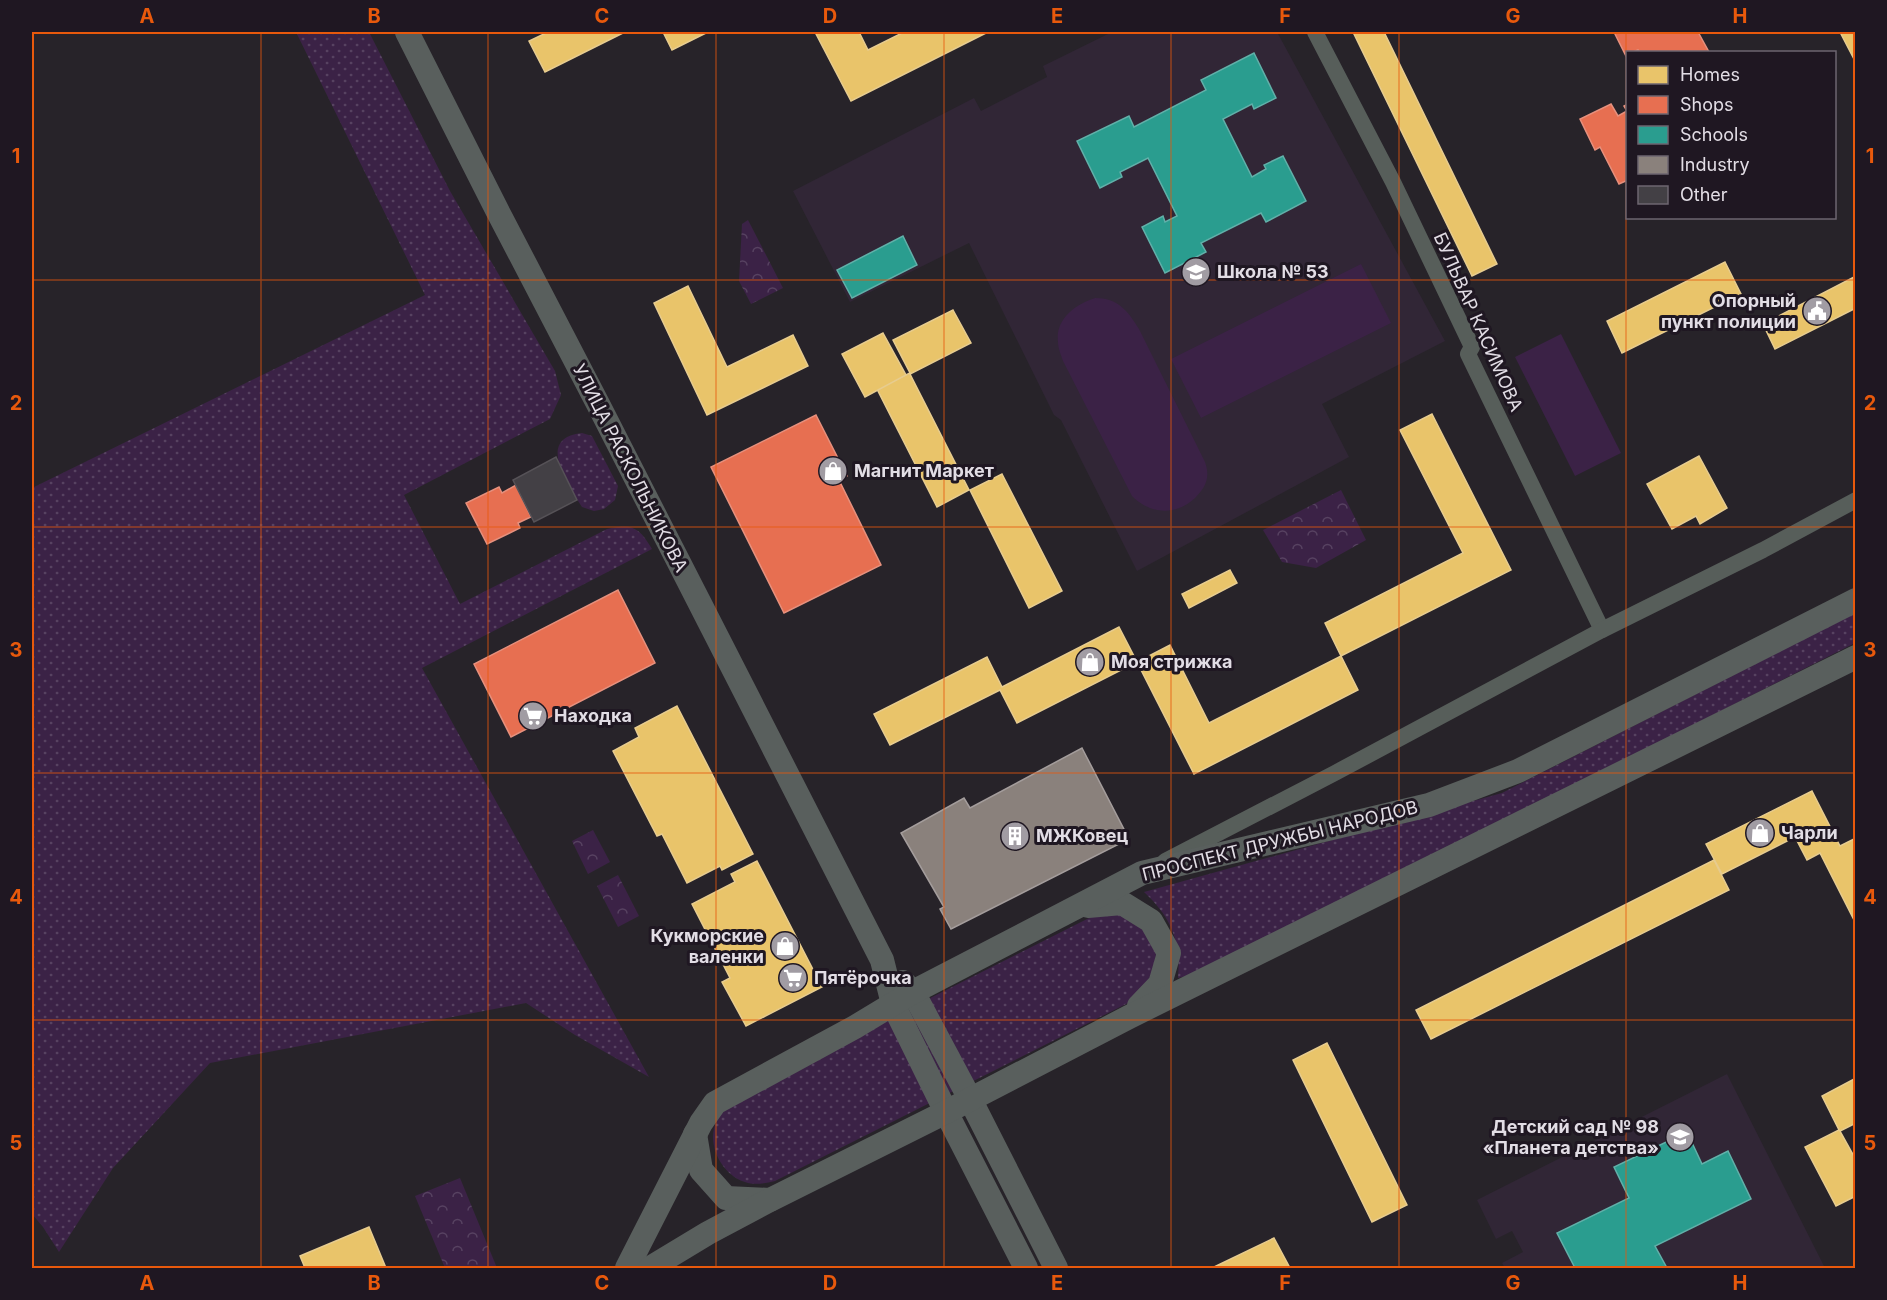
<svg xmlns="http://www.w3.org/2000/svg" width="1887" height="1300" font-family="Inter,sans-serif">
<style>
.built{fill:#312636}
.grass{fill:url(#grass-dots)}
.forest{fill:url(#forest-crowns)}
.pitch{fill:#3b2246}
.homes{fill:#e9c46a;stroke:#e7cc8f;stroke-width:1.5}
.shops{fill:#e76f51;stroke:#e6907d;stroke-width:1.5}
.schools{fill:#2a9d8f;stroke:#61b0a9;stroke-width:1.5}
.industry{fill:#8a817c;stroke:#a49d9c;stroke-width:1.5}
.building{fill:#434045;stroke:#565257;stroke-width:1.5}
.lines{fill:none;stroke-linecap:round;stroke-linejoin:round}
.street{stroke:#575e5a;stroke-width:16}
.secondary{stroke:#595f5d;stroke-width:24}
.grid{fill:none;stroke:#e8590c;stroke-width:1.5;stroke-opacity:0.55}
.labels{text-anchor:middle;stroke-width:6;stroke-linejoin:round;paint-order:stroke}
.poi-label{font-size:18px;font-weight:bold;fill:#e2dde5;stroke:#1f1722;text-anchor:start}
.street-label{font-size:18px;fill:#e2dde5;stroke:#1f1722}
.neatline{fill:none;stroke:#e8590c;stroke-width:2}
.grid-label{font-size:20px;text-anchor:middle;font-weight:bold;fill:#e8590c}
</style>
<defs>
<pattern id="grass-dots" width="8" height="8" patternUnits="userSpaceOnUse" patternTransform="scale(1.5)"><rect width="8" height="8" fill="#3b2246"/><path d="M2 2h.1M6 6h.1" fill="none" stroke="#574261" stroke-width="1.8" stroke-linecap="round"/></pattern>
<pattern id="forest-crowns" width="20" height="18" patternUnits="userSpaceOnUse" patternTransform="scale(1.5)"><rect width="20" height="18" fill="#3b2246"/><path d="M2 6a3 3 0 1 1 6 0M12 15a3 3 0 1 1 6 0" fill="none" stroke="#574261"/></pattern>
</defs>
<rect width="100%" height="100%" fill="#272329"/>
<g class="built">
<path d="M 1112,32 L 1277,32 L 1445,341 L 1322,404 L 1349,457 L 1137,571 L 1061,420 L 1054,415 L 969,243 L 850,302 L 793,191 L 974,98 L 981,111 L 1047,77 L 1043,66 Z"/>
<path d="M 1727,1074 L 1825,1268 L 1505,1268 L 1502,1263 L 1523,1252 L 1512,1231 L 1496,1239 L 1477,1200 Z"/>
</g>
<g class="grass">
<path d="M 296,32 L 369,32 L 450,191 L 555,371 L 561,395 L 550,419 L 404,495 L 460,604 L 607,529 C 632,523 639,527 652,549 L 422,668 L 649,1077 L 575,1035 L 526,1003 L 210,1063 L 113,1168 L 59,1252 L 43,1227 L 32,1214 L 32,488 L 425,295 Z"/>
<path d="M 582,433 L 592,436 L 618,486 L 615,500 L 604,509 L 594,511 L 582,507 C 568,484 535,438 582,433 Z"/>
<path d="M 1855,613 L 1855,643 L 1206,972 L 1178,978 C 1181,941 1171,917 1144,892 L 1502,793 Z"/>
<path d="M 1109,910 L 1141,925 L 1156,952 L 1155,971 L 1138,998 L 775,1181 C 766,1183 757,1185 748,1183 C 722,1177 705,1144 717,1120 C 722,1109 733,1101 742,1093 L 1091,917 Z"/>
</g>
<g class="forest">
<path d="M 748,220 L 783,288 L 751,304 L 739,281 L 742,224 Z"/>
<path d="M 1341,490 L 1366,540 L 1316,568 L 1282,562 L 1263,530 Z"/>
<path d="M 593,830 L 610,862 L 588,874 L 572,841 Z"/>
<path d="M 618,875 L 639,916 L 618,927 L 597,886 Z"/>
<path d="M 460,1178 L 497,1268 L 445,1268 L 415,1196 Z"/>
</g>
<g class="pitch">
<path d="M 1361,264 L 1391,323 L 1201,418 L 1171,359 Z"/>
<path d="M 1095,298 C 1118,298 1128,311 1139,329 L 1205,462 C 1210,476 1207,486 1196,497 C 1177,516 1151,515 1132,496 L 1063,361 C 1061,355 1058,348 1058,342 C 1055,319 1076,304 1095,298 Z"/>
<path d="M 1561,334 L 1621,453 L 1575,476 L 1515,357 Z"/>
</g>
<g class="homes">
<path d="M 548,32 L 625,32 L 545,72 L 529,41 Z"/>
<path d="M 663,32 L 708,32 L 672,50 Z"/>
<path d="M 815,32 L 859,32 L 868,50 L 904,32 L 988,32 L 851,101 Z"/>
<path d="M 1353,32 L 1384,32 L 1497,264 L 1472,276 Z"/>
<path d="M 1840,32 L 1856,32 L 1856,63 Z"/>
<path d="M 1725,262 L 1741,294 L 1622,353 L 1607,321 Z"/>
<path d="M 1856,276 L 1856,308 L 1775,349 L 1763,324 Z"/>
<path d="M 688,286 L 727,367 L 793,335 L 808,366 L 707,415 L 654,303 Z"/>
<path d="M 953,310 L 971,343 L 910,374 L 969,490 L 937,507 L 877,389 L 910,373 L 893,340 Z"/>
<path d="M 883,333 L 906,375 L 865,397 L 842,354 Z"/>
<path d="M 1432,414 L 1511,570 L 1341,656 L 1325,623 L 1463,553 L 1400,430 Z"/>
<path d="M 1699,456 L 1727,508 L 1700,524 L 1696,516 L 1672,529 L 1647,484 Z"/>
<path d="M 1002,474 L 1062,591 L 1029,608 L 970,490 Z"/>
<path d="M 1230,570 L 1237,583 L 1189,608 L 1182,594 Z"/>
<path d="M 1119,627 L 1137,662 L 1017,723 L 1000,690 L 890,745 L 874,714 L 987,657 L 1002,687 Z"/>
<path d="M 1170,645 L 1209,723 L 1341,656 L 1358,690 L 1194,774 L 1137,662 Z"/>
<path d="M 677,706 L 753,854 L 722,870 L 720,866 L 687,883 L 662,834 L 657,836 L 613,751 L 639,737 L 635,728 Z"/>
<path d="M 1100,791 L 1123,837 L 1099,850 L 1076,803 Z"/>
<path d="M 1812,791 L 1840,846 L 1854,839 L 1856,842 L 1856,924 L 1820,853 L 1807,860 L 1795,837 L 1722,874 L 1706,844 Z"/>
<path d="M 1714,860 L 1729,890 L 1431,1039 L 1416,1010 Z"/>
<path d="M 757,861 L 822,987 L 746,1026 L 722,982 L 730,978 L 692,904 L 735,882 L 731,874 Z"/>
<path d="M 1327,1043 L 1407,1205 L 1372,1222 L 1293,1060 Z"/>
<path d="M 1856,1078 L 1856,1123 L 1840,1131 L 1856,1160 L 1856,1196 L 1836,1206 L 1805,1147 L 1839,1130 L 1822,1096 Z"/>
<path d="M 369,1227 L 386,1268 L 305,1268 L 300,1256 Z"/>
<path d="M 1274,1238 L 1290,1268 L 1212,1268 Z"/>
</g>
<g class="shops">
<path d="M 1614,32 L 1698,32 L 1709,52 L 1640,52 L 1638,50 L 1633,52 L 1628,52 L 1626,56 Z"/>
<path d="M 1611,104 L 1618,116 L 1627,111 L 1624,106 L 1628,104 L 1628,180 L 1619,184 L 1600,147 L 1595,150 L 1580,119 Z"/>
<path d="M 816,415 L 847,476 L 839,480 L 881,565 L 784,613 L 711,467 Z"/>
<path d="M 516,485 L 531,517 L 518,523 L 520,528 L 487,544 L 466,503 L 499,487 L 502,493 Z"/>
<path d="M 618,590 L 655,663 L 511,737 L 474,664 Z"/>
</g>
<g class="schools">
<path d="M 1254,53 L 1276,98 L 1254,109 L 1252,104 L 1223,119 L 1252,177 L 1266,169 L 1264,165 L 1283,156 L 1306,201 L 1266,222 L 1261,213 L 1201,243 L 1206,252 L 1165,273 L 1142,227 L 1163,216 L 1165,222 L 1177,216 L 1148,158 L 1120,172 L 1122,177 L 1100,188 L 1077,141 L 1129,116 L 1134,127 L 1206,90 L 1201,80 Z"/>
<path d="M 903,236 L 917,265 L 852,298 L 837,270 Z"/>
<path d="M 1687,1132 L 1702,1164 L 1728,1151 L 1751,1199 L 1655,1246 L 1667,1268 L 1575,1268 L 1557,1233 L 1629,1198 L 1614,1167 Z"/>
</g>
<path class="industry" d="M 1082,748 L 1129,839 L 951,929 L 940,909 L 944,907 L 901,833 L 964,798 L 970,808 Z"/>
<path class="building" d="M 556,457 L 577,500 L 534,522 L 513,480 Z"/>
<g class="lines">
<g class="street">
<path d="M 1315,32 L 1393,182 L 1472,347 L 1468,354 L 1602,630"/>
<path d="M 1165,861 L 1335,773 L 1602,630 L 1763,550 L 1856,500"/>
</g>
<g class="secondary">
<path d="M 407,32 L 497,210 L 598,404 L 882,960 L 893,1004 L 946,1112 L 1026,1268"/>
<path d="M 1088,906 L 1122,903 L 1151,921 L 1169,953 L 1160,984 L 1139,1006"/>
<path d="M 903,982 L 913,992 L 970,1099 L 1056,1268"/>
<path d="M 695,1134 L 701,1170 L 726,1198 L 770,1200"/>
<path d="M 627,1268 L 701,1123 L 715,1103 L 855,1027 L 913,992 L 1142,873 L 1429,805 L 1518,771 L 1856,600"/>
<path d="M 650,1268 L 708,1233 L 770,1200 L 946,1112 L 1129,1017 L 1856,657"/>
</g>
</g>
<path class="grid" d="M 261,32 L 261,1268M 488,32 L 488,1268M 716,32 L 716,1268M 944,32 L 944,1268M 1171,32 L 1171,1268M 1399,32 L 1399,1268M 1626,32 L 1626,1268M 32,280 L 1856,280M 32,527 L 1856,527M 32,773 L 1856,773M 32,1020 L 1856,1020"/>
<defs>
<g id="school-disc" transform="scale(1.5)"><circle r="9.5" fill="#a19ca3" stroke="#1f1722"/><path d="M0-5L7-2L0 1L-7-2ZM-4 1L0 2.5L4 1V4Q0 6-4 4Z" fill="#fff"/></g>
<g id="civic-disc" transform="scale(1.5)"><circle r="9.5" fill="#a19ca3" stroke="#1f1722"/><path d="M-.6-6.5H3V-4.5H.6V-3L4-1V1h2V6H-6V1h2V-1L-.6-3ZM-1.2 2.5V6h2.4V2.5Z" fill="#fff"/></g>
<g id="shop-disc" transform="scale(1.5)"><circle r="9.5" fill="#a19ca3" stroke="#1f1722"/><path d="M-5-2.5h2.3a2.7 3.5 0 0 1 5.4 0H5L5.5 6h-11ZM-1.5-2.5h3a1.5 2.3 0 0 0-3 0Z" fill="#fff"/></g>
<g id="supermarket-disc" transform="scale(1.5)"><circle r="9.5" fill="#a19ca3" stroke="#1f1722"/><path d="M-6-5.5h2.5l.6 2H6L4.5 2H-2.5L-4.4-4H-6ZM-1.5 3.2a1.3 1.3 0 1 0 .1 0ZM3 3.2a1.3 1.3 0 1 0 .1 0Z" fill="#fff"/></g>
<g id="building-disc" transform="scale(1.5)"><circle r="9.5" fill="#a19ca3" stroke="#1f1722"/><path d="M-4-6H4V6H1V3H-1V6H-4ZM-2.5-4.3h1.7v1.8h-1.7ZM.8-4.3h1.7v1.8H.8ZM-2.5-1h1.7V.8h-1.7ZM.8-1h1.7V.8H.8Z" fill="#fff"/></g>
</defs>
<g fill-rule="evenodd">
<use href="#school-disc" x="1196" y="272"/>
<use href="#civic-disc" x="1817" y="311"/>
<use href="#shop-disc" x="833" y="471"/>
<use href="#shop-disc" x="1090" y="662"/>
<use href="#supermarket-disc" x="533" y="716"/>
<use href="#shop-disc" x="1760" y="833"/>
<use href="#building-disc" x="1015" y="836"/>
<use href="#shop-disc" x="785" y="946"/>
<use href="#supermarket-disc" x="793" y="978"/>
<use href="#school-disc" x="1680" y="1137"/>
</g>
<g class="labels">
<g class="poi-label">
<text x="1217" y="278">Школа № 53</text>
<text x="1796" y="307" text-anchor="end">Опорный<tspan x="1796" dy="21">пункт полиции</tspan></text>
<text x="854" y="477">Магнит Маркет</text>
<text x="1111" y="668">Моя стрижка</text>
<text x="554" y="722">Находка</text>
<text x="1781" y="839">Чарли</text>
<text x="1036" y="842">МЖКовец</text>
<text x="764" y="942" text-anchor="end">Кукморские<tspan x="764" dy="21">валенки</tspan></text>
<text x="814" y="984">Пятёрочка</text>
<text x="1659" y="1133" text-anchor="end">Детский сад № 98<tspan x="1659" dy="21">«Планета детства»</tspan></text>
</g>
<g class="street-label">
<text transform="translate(1478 322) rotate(66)" y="6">БУЛЬВАР КАСИМОВА</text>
<text transform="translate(630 468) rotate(63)" y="6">УЛИЦА РАСКОЛЬНИКОВА</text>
<text transform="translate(1280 841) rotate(-14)" y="6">ПРОСПЕКТ ДРУЖБЫ НАРОДОВ</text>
</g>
</g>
<rect width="1887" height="1300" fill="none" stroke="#1f1722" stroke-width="66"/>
<rect x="1626" y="51" width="210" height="168" fill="#1f1722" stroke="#6d6670" stroke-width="1.5"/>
<rect x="1638" y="66" width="30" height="18" fill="#e9c46a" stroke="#6d6670" stroke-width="1.5"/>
<text x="1680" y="81" font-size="18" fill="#e2dde5">Homes</text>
<rect x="1638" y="96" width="30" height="18" fill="#e76f51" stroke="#6d6670" stroke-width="1.5"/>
<text x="1680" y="111" font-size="18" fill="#e2dde5">Shops</text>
<rect x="1638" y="126" width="30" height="18" fill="#2a9d8f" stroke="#6d6670" stroke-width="1.5"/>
<text x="1680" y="141" font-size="18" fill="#e2dde5">Schools</text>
<rect x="1638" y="156" width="30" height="18" fill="#8a817c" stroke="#6d6670" stroke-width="1.5"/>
<text x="1680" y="171" font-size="18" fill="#e2dde5">Industry</text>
<rect x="1638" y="186" width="30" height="18" fill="#434045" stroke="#6d6670" stroke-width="1.5"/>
<text x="1680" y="201" font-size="18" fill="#e2dde5">Other</text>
<rect x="33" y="33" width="1821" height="1234" class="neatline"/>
<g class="grid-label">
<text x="147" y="23">A</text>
<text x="374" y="23">B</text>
<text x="602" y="23">C</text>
<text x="830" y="23">D</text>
<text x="1057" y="23">E</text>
<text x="1285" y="23">F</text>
<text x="1513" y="23">G</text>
<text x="1740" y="23">H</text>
<text x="16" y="163">1</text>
<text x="1870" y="163">1</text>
<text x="16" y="410">2</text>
<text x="1870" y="410">2</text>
<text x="16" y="657">3</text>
<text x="1870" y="657">3</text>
<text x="16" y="904">4</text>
<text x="1870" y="904">4</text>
<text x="16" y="1150">5</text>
<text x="1870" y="1150">5</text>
<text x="147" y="1290">A</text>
<text x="374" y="1290">B</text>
<text x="602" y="1290">C</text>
<text x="830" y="1290">D</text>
<text x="1057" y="1290">E</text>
<text x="1285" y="1290">F</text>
<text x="1513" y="1290">G</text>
<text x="1740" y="1290">H</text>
</g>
</svg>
